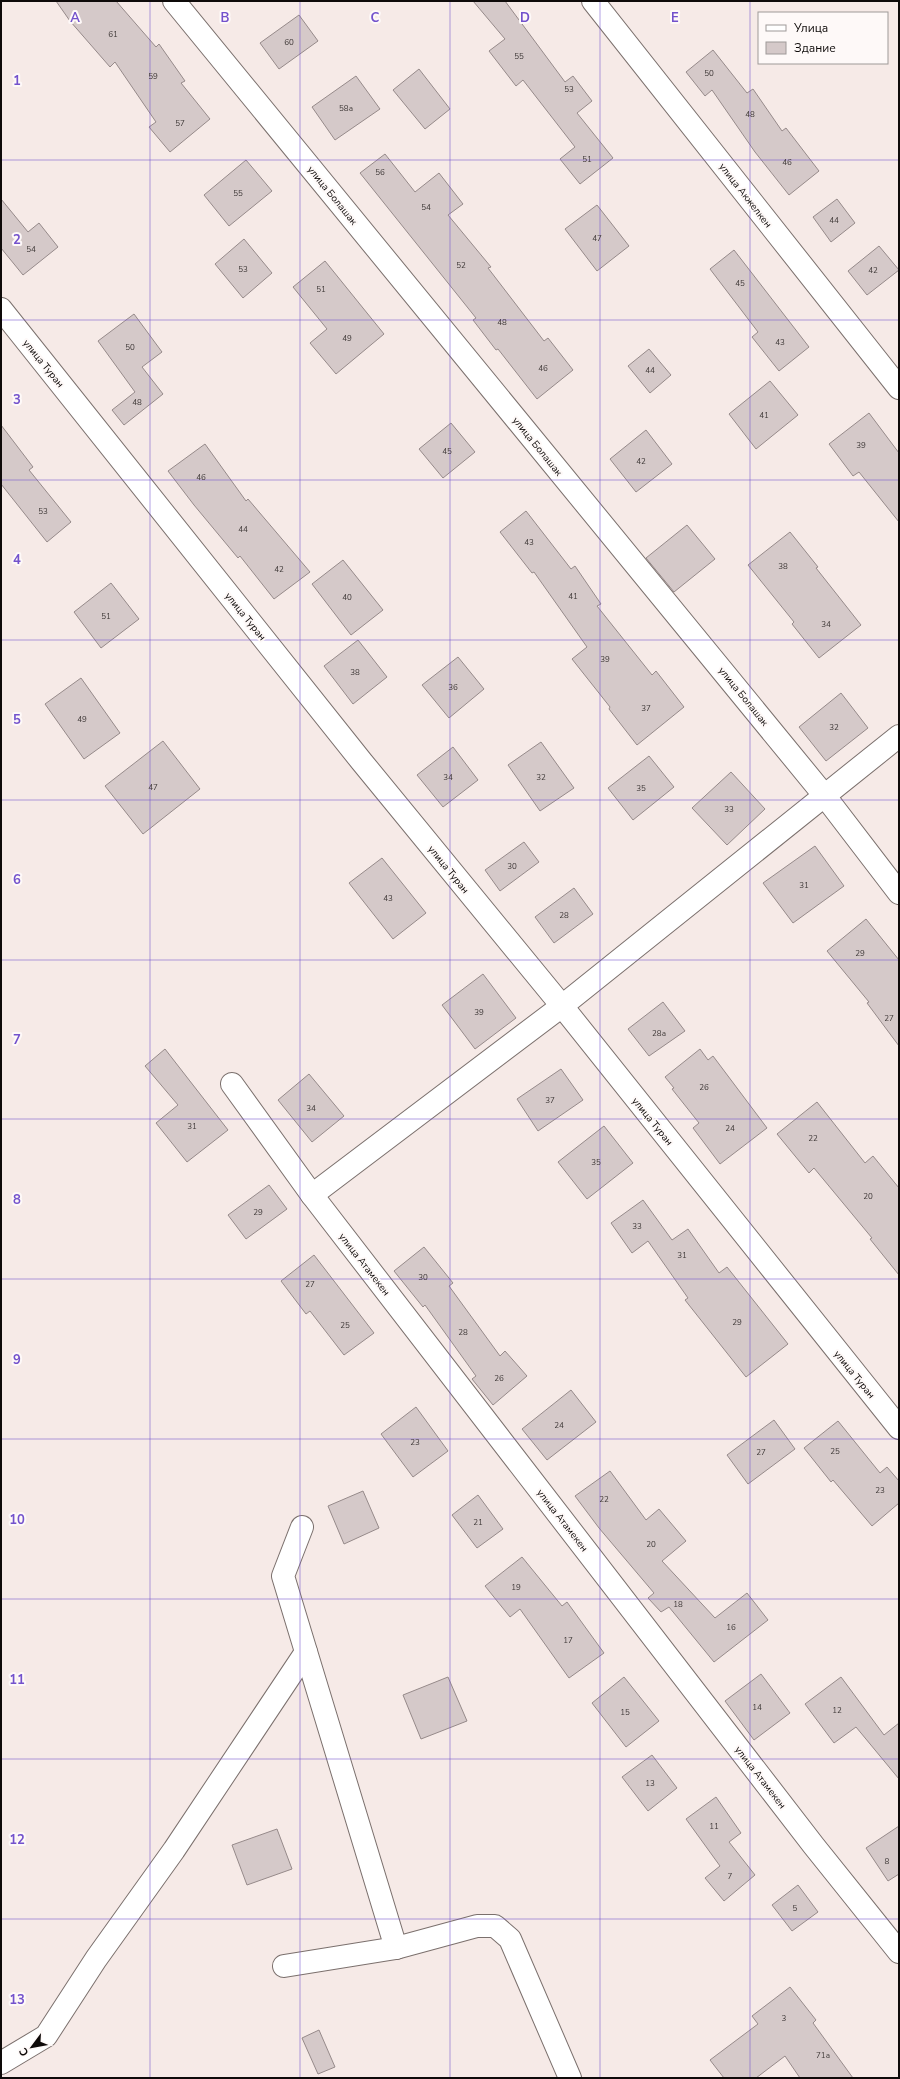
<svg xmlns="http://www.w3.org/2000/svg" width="900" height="2079" font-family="'Nunito Sans',sans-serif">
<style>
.building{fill:#d5c9c9;stroke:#968a8a}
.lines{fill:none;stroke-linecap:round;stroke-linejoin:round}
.minor-casing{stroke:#7b706d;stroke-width:24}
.minor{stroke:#fff;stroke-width:22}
.grid{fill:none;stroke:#7352cc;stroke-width:1;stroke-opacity:0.55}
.labels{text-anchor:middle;stroke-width:4;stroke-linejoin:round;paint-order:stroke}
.number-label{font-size:8px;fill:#403a39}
.street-label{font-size:10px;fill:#0e0a09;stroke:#fef9f8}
.grid-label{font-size:13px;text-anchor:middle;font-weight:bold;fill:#7352cc;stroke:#fef9f8;stroke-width:4;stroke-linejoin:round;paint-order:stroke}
</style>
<rect width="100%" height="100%" fill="#f6eae7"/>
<g class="building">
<path d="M 56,1 L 116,1 L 156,47 L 159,44 L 185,81 L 181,83 L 210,119 L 170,152 L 149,127 L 156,122 L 115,62 L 110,67 L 70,21 Z"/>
<path d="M 473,1 L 505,1 L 565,82 L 573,76 L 592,101 L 577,113 L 613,158 L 580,184 L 560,159 L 575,147 L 523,80 L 516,86 L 489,51 L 505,39 Z"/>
<path d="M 299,15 L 318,41 L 279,69 L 260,43 Z"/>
<path d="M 713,50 L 747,93 L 753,89 L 782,131 L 786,128 L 819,171 L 789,195 L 755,152 L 712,90 L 705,96 L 686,72 Z"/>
<path d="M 419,69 L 450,109 L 425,129 L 393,90 Z"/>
<path d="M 356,76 L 380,109 L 335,140 L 312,107 Z"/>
<path d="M 385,154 L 415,192 L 439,173 L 463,204 L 448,215 L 491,267 L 488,268 L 544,341 L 548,338 L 573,370 L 537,399 L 498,349 L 496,350 L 473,320 L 476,318 L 360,173 Z"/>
<path d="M 246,160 L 272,191 L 229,226 L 204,195 Z"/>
<path d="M 1,199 L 28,232 L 39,223 L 58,247 L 23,275 L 1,248 Z"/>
<path d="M 837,199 L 855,223 L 831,242 L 813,217 Z"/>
<path d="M 597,205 L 629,246 L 597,271 L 565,229 Z"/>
<path d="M 244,239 L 272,273 L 243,298 L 215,264 Z"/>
<path d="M 879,246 L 899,270 L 867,295 L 848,271 Z"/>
<path d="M 734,250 L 809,347 L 779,371 L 752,337 L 758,332 L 710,269 Z"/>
<path d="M 325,261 L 384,334 L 336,374 L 310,343 L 327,329 L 293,287 Z"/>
<path d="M 134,314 L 162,352 L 142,367 L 163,394 L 124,425 L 112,410 L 135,392 L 98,341 Z"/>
<path d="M 649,349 L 671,375 L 650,393 L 628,366 Z"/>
<path d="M 770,381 L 798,415 L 756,449 L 729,414 Z"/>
<path d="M 869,413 L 899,453 L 899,522 L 859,472 L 853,476 L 829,444 Z"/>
<path d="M 451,423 L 475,452 L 443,478 L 419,449 Z"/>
<path d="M 1,425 L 33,467 L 29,470 L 71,522 L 47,542 L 1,484 Z"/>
<path d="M 646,430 L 672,464 L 636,492 L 610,459 Z"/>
<path d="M 205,444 L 246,501 L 248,499 L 310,572 L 274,599 L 240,556 L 238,558 L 194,505 L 168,471 Z"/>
<path d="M 526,511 L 571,569 L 575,566 L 601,604 L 597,606 L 652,675 L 656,671 L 684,707 L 637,745 L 609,709 L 610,707 L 572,659 L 587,647 L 534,572 L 532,573 L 500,532 Z"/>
<path d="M 687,525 L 715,559 L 674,592 L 646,558 Z"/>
<path d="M 790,532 L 818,567 L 816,568 L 861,625 L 819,658 L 792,624 L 794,622 L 748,565 Z"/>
<path d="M 343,560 L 383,610 L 351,635 L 312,584 Z"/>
<path d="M 111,583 L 139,619 L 101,648 L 74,612 Z"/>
<path d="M 358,640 L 387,677 L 353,704 L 324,666 Z"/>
<path d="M 458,657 L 484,689 L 449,718 L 422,685 Z"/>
<path d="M 81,678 L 120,733 L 84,759 L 45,704 Z"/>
<path d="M 841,693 L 868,728 L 826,761 L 799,727 Z"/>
<path d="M 163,741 L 200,789 L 143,834 L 105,786 Z"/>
<path d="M 541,742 L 574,788 L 540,811 L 508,765 Z"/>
<path d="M 453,747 L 478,780 L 443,807 L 417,775 Z"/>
<path d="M 649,756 L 674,787 L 633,820 L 608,788 Z"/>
<path d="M 731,772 L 765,809 L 727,845 L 692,808 Z"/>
<path d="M 524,842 L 539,862 L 500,891 L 485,870 Z"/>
<path d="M 815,846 L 844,886 L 793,923 L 763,883 Z"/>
<path d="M 382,858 L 426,913 L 393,939 L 349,883 Z"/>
<path d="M 574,888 L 593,914 L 554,943 L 535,917 Z"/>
<path d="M 866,919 L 899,960 L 899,1046 L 867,1003 L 869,1002 L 827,951 Z"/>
<path d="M 483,974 L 516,1018 L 475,1049 L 442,1005 Z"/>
<path d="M 663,1002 L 685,1031 L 649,1056 L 628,1029 Z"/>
<path d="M 165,1049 L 228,1130 L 187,1162 L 156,1123 L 178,1105 L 145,1066 Z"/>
<path d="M 700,1049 L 708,1060 L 713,1056 L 767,1128 L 720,1164 L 693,1128 L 699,1123 L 672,1089 L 674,1088 L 665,1077 Z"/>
<path d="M 561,1069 L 583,1100 L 538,1131 L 517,1099 Z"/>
<path d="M 309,1074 L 344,1116 L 312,1142 L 278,1100 Z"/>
<path d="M 817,1102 L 865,1163 L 873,1156 L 899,1188 L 899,1275 L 870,1239 L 872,1238 L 814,1168 L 809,1173 L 777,1134 Z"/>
<path d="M 604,1126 L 633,1163 L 587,1199 L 558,1162 Z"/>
<path d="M 269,1185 L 287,1209 L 246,1239 L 228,1215 Z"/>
<path d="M 643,1200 L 672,1240 L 688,1229 L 719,1273 L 727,1267 L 788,1344 L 746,1377 L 685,1300 L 688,1298 L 648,1241 L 632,1253 L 611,1223 Z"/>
<path d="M 424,1247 L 453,1283 L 449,1286 L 500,1356 L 505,1351 L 527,1376 L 493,1405 L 472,1379 L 476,1376 L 425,1305 L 423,1307 L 394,1271 Z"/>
<path d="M 314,1255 L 374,1333 L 344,1355 L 310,1311 L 306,1314 L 281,1281 Z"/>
<path d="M 571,1390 L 596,1422 L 547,1460 L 522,1429 Z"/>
<path d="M 416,1407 L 448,1451 L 413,1477 L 381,1434 Z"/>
<path d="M 774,1420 L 795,1449 L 748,1484 L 727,1455 Z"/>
<path d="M 838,1421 L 880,1473 L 887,1467 L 899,1481 L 899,1503 L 872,1526 L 833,1480 L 831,1482 L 804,1448 Z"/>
<path d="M 610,1471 L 646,1520 L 659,1509 L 686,1541 L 662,1561 L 715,1618 L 747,1593 L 768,1620 L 714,1662 L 669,1607 L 661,1612 L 648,1598 L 654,1593 L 599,1528 L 575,1496 Z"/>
<path d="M 363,1491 L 379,1528 L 344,1544 L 328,1506 Z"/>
<path d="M 478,1495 L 503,1529 L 477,1548 L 452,1515 Z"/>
<path d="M 522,1557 L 562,1606 L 567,1602 L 604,1653 L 569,1678 L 520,1609 L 510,1617 L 485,1586 Z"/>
<path d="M 761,1674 L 790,1713 L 754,1740 L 725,1701 Z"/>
<path d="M 448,1677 L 467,1721 L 421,1739 L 403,1695 Z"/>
<path d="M 624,1677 L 659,1721 L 626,1747 L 592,1703 Z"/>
<path d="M 841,1677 L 884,1735 L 899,1723 L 899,1779 L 856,1727 L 834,1743 L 805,1704 Z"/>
<path d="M 652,1755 L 677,1788 L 648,1811 L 622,1777 Z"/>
<path d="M 716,1797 L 741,1833 L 729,1842 L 755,1875 L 724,1901 L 705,1878 L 720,1866 L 686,1819 Z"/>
<path d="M 899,1826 L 899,1874 L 888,1881 L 866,1848 Z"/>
<path d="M 277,1829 L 292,1869 L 247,1885 L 232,1845 Z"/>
<path d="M 798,1885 L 818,1912 L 792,1931 L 772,1905 Z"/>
<path d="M 790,1987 L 816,2020 L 813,2023 L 853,2078 L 800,2078 L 785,2056 L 756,2078 L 724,2078 L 710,2060 L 758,2024 L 752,2016 Z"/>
<path d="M 319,2030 L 335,2067 L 318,2074 L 302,2038 Z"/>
</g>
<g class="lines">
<g class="minor-casing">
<g id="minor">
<path d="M 174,1 L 824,795 L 899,893"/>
<path d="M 593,1 L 899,388"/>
<path d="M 1,309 L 362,762 L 562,1006 L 899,1428"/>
<path d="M 232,1084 L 312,1195 L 814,1846 L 899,1952"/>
<path d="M 312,1195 L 562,1006 L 899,736"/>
<path d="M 302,1527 L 283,1576 L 396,1948"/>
<path d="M 284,1966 L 396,1948 L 477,1926 L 495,1926 L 510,1939 L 570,2078"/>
<path d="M 1,2063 L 46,2036 L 96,1959 L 174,1850 L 306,1652"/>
</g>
</g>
<use href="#minor" class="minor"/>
</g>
<path class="grid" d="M 150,1 L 150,2078M 300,1 L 300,2078M 450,1 L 450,2078M 600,1 L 600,2078M 750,1 L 750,2078M 1,160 L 899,160M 1,320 L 899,320M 1,480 L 899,480M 1,640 L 899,640M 1,800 L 899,800M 1,960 L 899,960M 1,1119 L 899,1119M 1,1279 L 899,1279M 1,1439 L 899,1439M 1,1599 L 899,1599M 1,1759 L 899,1759M 1,1919 L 899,1919"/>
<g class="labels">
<g class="number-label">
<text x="113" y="37">61</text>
<text x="289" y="45">60</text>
<text x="519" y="59">55</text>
<text x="709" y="76">50</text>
<text x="153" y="79">59</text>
<text x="569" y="92">53</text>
<text x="346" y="111">58а</text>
<text x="750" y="117">48</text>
<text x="180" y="126">57</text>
<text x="587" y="162">51</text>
<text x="787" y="165">46</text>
<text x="380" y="175">56</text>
<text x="238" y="196">55</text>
<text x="426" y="210">54</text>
<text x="834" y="223">44</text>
<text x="597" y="241">47</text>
<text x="31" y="252">54</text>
<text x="461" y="268">52</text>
<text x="243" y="272">53</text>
<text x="873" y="273">42</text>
<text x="740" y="286">45</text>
<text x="321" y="292">51</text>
<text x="502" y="325">48</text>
<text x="347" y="341">49</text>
<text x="780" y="345">43</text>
<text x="130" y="350">50</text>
<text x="543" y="371">46</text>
<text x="650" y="373">44</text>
<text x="137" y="405">48</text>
<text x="764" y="418">41</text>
<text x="861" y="448">39</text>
<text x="447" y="454">45</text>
<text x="641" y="464">42</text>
<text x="201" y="480">46</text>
<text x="43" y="514">53</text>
<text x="243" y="532">44</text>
<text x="529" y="545">43</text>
<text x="783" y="569">38</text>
<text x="279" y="572">42</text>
<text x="573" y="599">41</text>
<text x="347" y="600">40</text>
<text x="106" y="619">51</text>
<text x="826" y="627">34</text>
<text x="605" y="662">39</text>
<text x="355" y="675">38</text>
<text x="453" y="690">36</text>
<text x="646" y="711">37</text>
<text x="82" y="722">49</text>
<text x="834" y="730">32</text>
<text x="448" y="780">34</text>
<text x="541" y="780">32</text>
<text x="153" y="790">47</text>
<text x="641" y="791">35</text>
<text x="729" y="812">33</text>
<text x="512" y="869">30</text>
<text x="804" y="888">31</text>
<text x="388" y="901">43</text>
<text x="564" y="918">28</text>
<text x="860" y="956">29</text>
<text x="479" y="1015">39</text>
<text x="889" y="1021">27</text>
<text x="659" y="1036">28а</text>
<text x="704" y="1090">26</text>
<text x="550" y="1103">37</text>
<text x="311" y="1111">34</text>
<text x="192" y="1129">31</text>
<text x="730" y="1131">24</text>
<text x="813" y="1141">22</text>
<text x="596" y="1165">35</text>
<text x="868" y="1199">20</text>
<text x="258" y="1215">29</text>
<text x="637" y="1229">33</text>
<text x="682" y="1258">31</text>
<text x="423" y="1280">30</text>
<text x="310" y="1287">27</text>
<text x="737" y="1325">29</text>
<text x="345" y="1328">25</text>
<text x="463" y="1335">28</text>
<text x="499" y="1381">26</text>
<text x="559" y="1428">24</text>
<text x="415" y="1445">23</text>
<text x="835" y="1454">25</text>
<text x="761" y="1455">27</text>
<text x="880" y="1493">23</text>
<text x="604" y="1502">22</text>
<text x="478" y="1525">21</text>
<text x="651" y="1547">20</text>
<text x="516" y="1590">19</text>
<text x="678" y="1607">18</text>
<text x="731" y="1630">16</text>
<text x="568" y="1643">17</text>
<text x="757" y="1710">14</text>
<text x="837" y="1713">12</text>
<text x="625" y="1715">15</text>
<text x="650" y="1786">13</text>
<text x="714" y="1829">11</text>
<text x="887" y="1864">8</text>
<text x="730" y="1879">7</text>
<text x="795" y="1911">5</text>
<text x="784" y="2021">3</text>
<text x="823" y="2058">71а</text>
</g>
<g class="street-label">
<text transform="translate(333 195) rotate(51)" y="4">улица Болашак</text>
<text transform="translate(746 195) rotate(52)" y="4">улица Акжелкен</text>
<text transform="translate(44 363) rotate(51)" y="4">улица Туран</text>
<text transform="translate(538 446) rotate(51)" y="4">улица Болашак</text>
<text transform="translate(246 616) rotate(51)" y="4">улица Туран</text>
<text transform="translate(744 696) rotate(51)" y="4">улица Болашак</text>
<text transform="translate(449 869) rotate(51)" y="4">улица Туран</text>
<text transform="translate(653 1121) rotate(51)" y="4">улица Туран</text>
<text transform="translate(365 1264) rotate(52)" y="4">улица Атамекен</text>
<text transform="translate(855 1374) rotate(51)" y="4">улица Туран</text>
<text transform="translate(563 1520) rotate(52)" y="4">улица Атамекен</text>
<text transform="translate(761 1777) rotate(52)" y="4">улица Атамекен</text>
</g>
</g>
<g class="grid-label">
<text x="75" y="22">A</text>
<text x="225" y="22">B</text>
<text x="375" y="22">C</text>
<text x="525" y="22">D</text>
<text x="675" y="22">E</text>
<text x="17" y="85">1</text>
<text x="17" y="244">2</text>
<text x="17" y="404">3</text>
<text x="17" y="564">4</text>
<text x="17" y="724">5</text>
<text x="17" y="884">6</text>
<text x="17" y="1044">7</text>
<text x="17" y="1204">8</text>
<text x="17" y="1364">9</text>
<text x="17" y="1524">10</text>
<text x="17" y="1684">11</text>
<text x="17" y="1844">12</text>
<text x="17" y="2004">13</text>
</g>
<rect width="900" height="2079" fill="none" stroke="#0e0a09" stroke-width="4"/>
<rect x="758" y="12" width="130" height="52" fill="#fef9f8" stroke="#9e9998"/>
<rect x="766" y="25" width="20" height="6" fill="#ffffff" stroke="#9e9998"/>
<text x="794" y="32" font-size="12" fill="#0e0a09">Улица</text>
<rect x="766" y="42" width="20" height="12" fill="#d5c9c9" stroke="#9e9998"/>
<text x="794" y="52" font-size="12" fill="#0e0a09">Здание</text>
<g transform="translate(32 2047) rotate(238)" stroke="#fef9f8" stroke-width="3" paint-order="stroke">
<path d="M0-3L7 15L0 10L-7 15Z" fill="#0e0a09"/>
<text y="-6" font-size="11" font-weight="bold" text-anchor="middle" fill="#0e0a09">С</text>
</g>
</svg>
